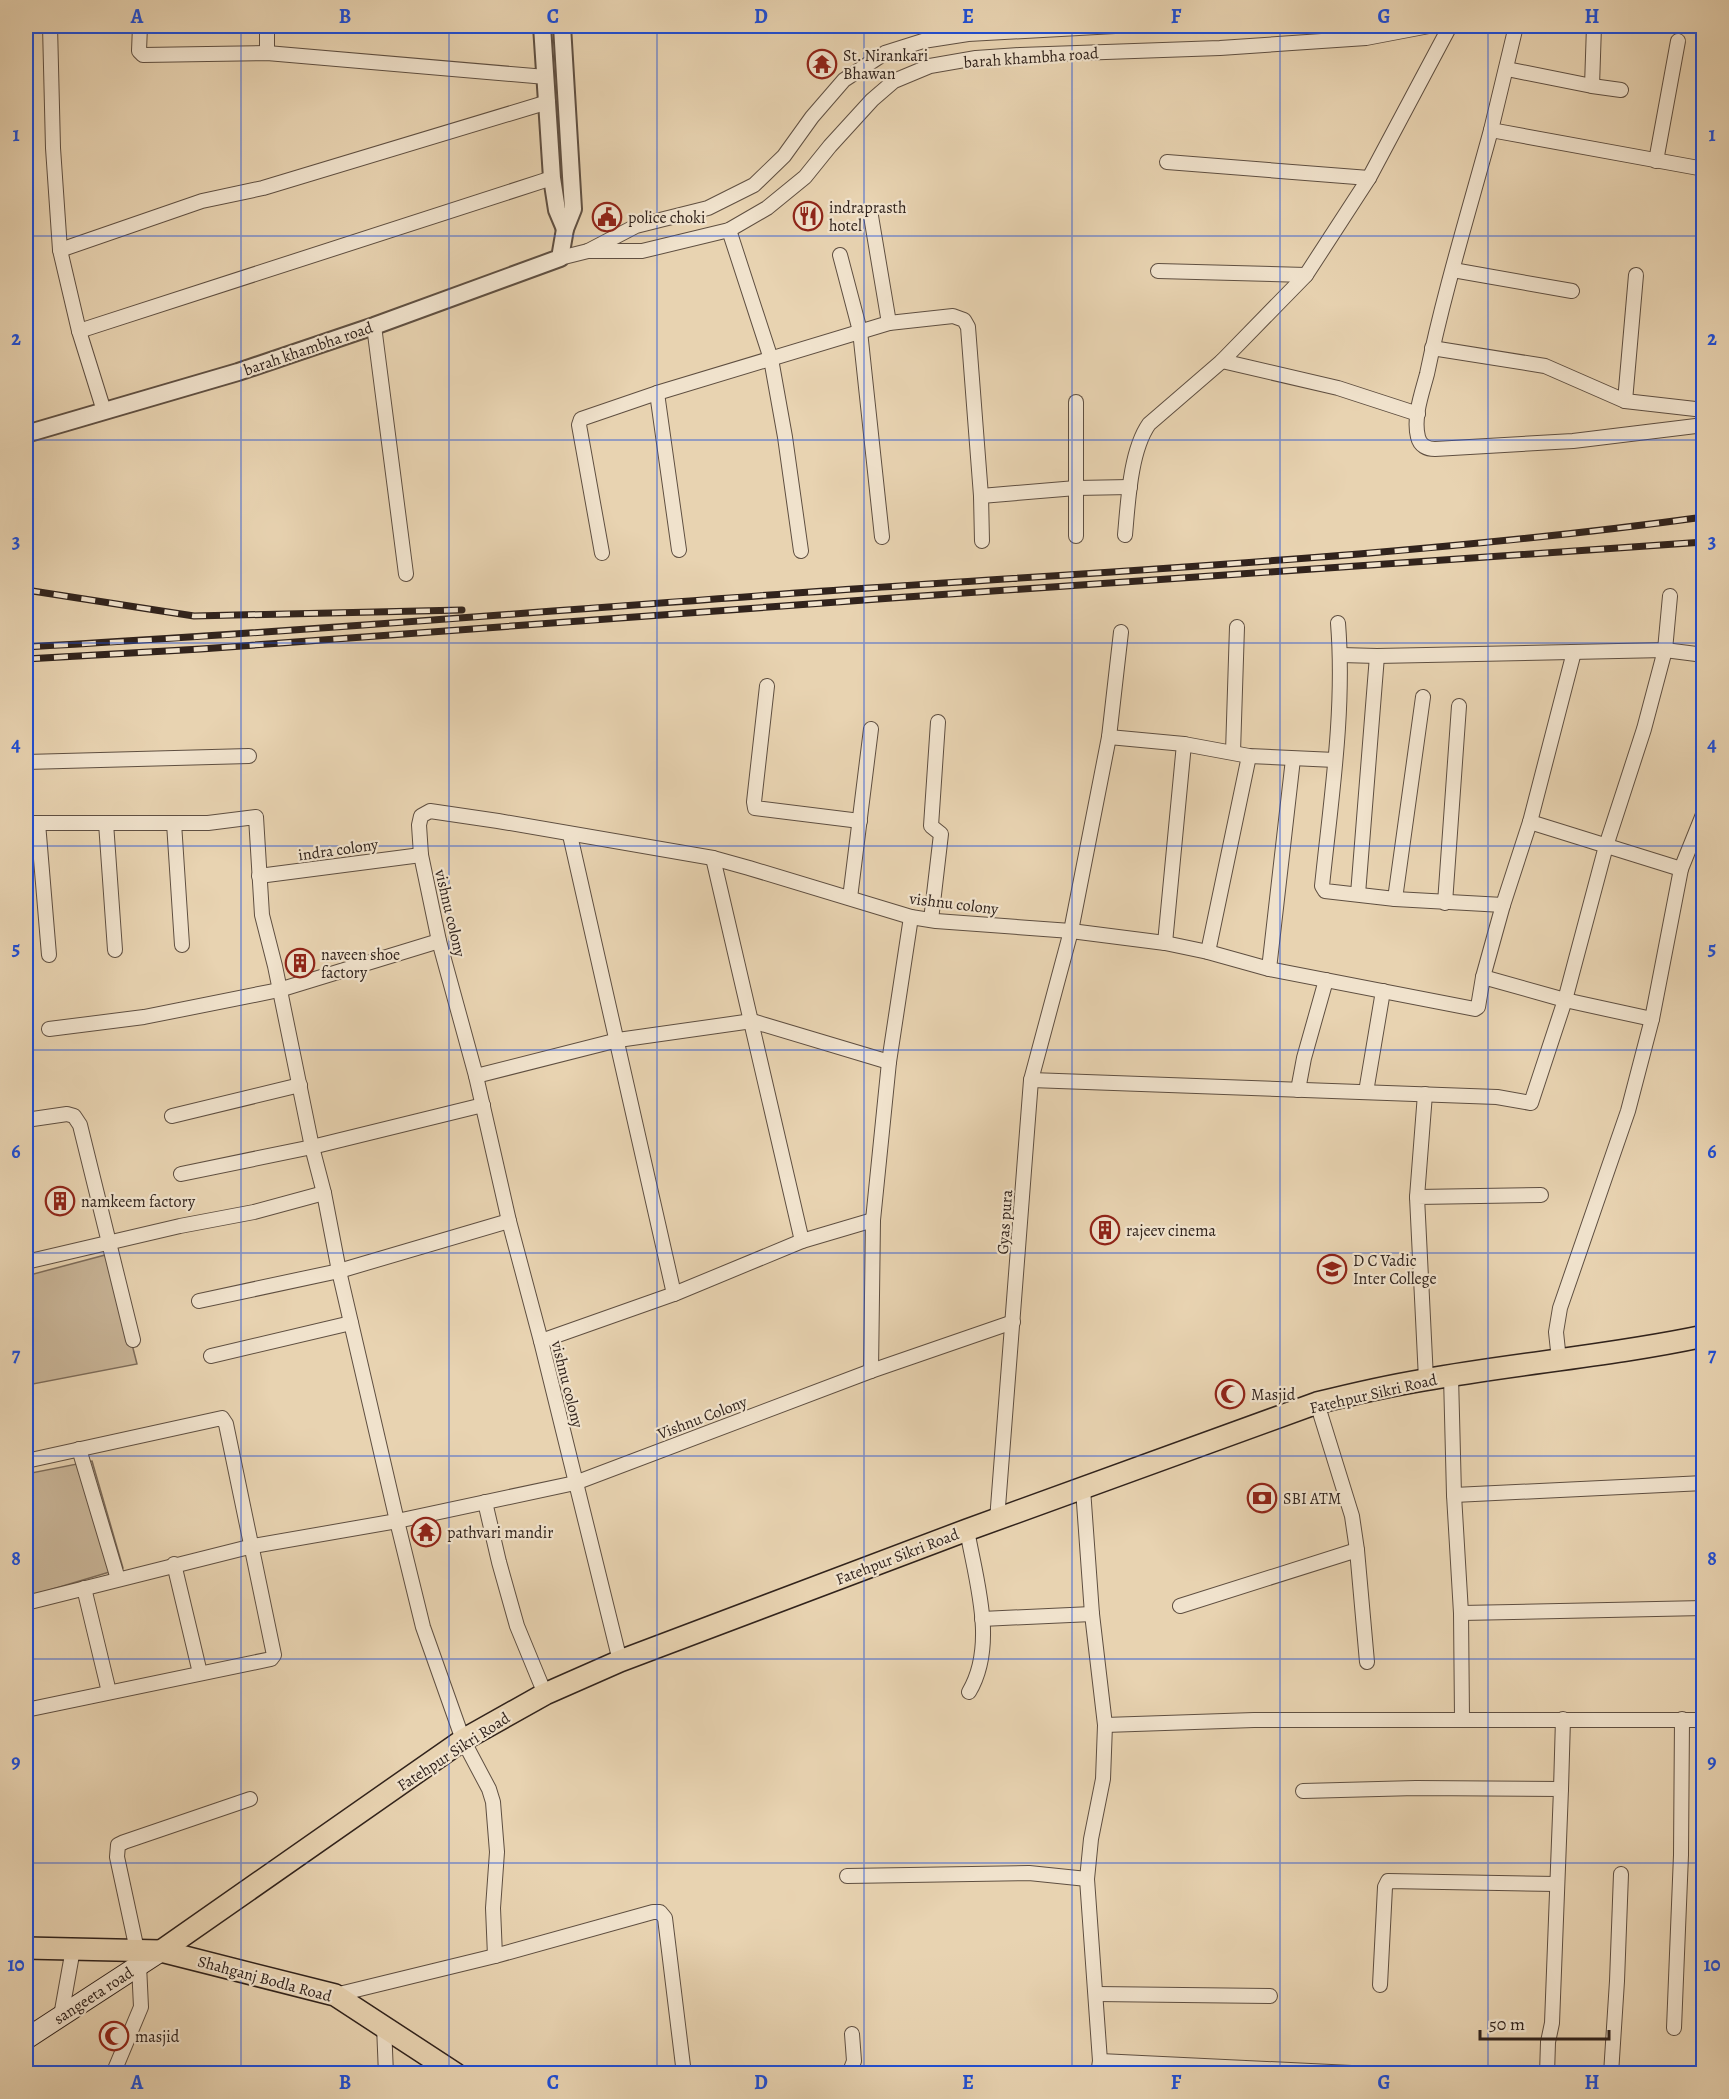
<svg xmlns="http://www.w3.org/2000/svg" width="1729" height="2099" font-family="Alegreya,serif">
<style>
.green{fill:#c9b598;stroke:#7d6c5a;stroke-width:1.5}
.lines{fill:none;stroke-linecap:round;stroke-linejoin:round}
.minor-casing{stroke:#5f4f41;stroke-width:16}
.tertiary-casing{stroke:#5f4f41;stroke-width:20}
.secondary-casing{stroke:#31231c;stroke-width:22}
.primary-casing{stroke:#31231c;stroke-width:24}
.minor{stroke:#f0e2cc;stroke-width:14}
.tertiary{stroke:#f0e2cc;stroke-width:16}
.secondary{stroke:#f0e2cc;stroke-width:20}
.primary{stroke:#e8d3b1;stroke-width:21}
.rail-casing{stroke:#31231c;stroke-width:7}
.rail{stroke:#f0e2cc;stroke-width:4.5;stroke-dasharray:14;stroke-linecap:butt}
.grid{fill:none;stroke:#1d4ed8;stroke-width:1.5;stroke-opacity:0.55}
.labels{text-anchor:middle;stroke-width:4.5;stroke-linejoin:round;paint-order:stroke}
.poi-label{font-size:16px;fill:#31231c;stroke:#f0e2cc;text-anchor:start}
.street-label{font-size:16px;fill:#31231c;stroke:#f0e2cc}
.neatline{fill:none;stroke:#1d4ed8;stroke-width:2}
.grid-label{font-size:20px;text-anchor:middle;font-weight:bold;fill:#1d4ed8}
</style>
<rect width="100%" height="100%" fill="#e8d3b1"/>
<filter id="stains"><feTurbulence type="fractalNoise" baseFrequency=".00333" numOctaves="4"/><feColorMatrix values="0 0 0 0 .2 0 0 0 0 .09 0 0 0 0 .02 0 0 0 .5 -.17"/></filter>
<radialGradient id="worn" r=".72"><stop offset=".6" stop-color="#630" stop-opacity="0"/><stop offset="1" stop-color="#630" stop-opacity=".3"/></radialGradient>
<g class="green">
<path d="M 109,1254 L 137,1364 L 33,1384 L 26,1356 L 26,1276 Z"/>
<path d="M 92,1461 L 123,1568 L 26,1597 L 26,1474 Z"/>
</g>
<g class="lines">
<g class="minor-casing">
<g id="minor">
<path d="M 50,26 L 53,148 L 60,250 L 79,331 L 104,411"/>
<path d="M 140,26 L 139,51 L 143,55 L 267,53 L 546,77"/>
<path d="M 267,26 L 267,53"/>
<path d="M 1516,26 L 1491,130 L 1704,169"/>
<path d="M 1507,69 L 1592,86 L 1621,90"/>
<path d="M 1592,86 L 1594,26"/>
<path d="M 1491,130 C 1469,211 1444,292 1427,374 C 1422,393 1413,417 1418,437 C 1420,446 1427,449 1435,449 L 1573,441 L 1704,425"/>
<path d="M 1656,161 L 1678,41"/>
<path d="M 1167,162 L 1369,178"/>
<path d="M 871,216 L 889,323"/>
<path d="M 729,230 L 771,359 L 785,437 L 801,551"/>
<path d="M 60,250 L 202,201 L 263,188 L 548,102"/>
<path d="M 588,251 L 642,251 L 729,230 L 767,208 L 805,177 L 830,146 L 872,100 L 894,81 L 930,66 L 976,58 L 1020,55 L 1220,48 L 1366,38 L 1429,26"/>
<path d="M 840,255 L 860,331 L 882,537"/>
<path d="M 560,258 L 588,251 L 636,226 L 708,208 L 754,185 L 784,156 L 812,117 L 844,80 L 885,53 L 923,41 L 968,34 L 1115,26"/>
<path d="M 1453,270 L 1572,291"/>
<path d="M 1158,271 L 1306,275"/>
<path d="M 374,326 L 406,574"/>
<path d="M 79,331 L 552,178"/>
<path d="M 1432,348 L 1545,366 L 1625,401 L 1704,410"/>
<path d="M 1222,361 L 1338,388 L 1418,414"/>
<path d="M 657,393 L 679,550"/>
<path d="M 1625,401 L 1636,275"/>
<path d="M 1076,402 L 1076,536"/>
<path d="M 981,496 L 1076,488 L 1130,487"/>
<path d="M 1125,535 C 1128,503 1130,451 1149,424 L 1222,361 L 1306,275 L 1369,178 L 1450,26"/>
<path d="M 602,553 L 579,425 L 581,419 L 657,393 L 889,323 L 953,316 L 964,320 L 968,327 L 981,496 L 982,541"/>
<path d="M 1338,623 C 1345,710 1331,799 1322,886 L 1325,891 L 1395,899 L 1503,905 L 1530,822 L 1574,652"/>
<path d="M 1341,655 L 1377,656 L 1665,650 L 1704,655"/>
<path d="M 767,686 L 754,802 L 755,808 L 860,821"/>
<path d="M 1109,737 L 1184,744 L 1249,756 L 1335,760"/>
<path d="M 1233,752 L 1237,627"/>
<path d="M 26,762 L 249,756"/>
<path d="M 1530,822 L 1681,869"/>
<path d="M 26,823 L 208,823 L 256,817 L 262,915 L 275,966 L 312,1147 L 324,1193 L 339,1271 L 397,1521 L 423,1627 L 463,1740 L 489,1789 L 493,1802 L 497,1852 L 493,1908 L 495,1956"/>
<path d="M 38,823 L 49,955"/>
<path d="M 106,823 L 115,950"/>
<path d="M 174,823 L 182,945"/>
<path d="M 713,858 L 802,1241"/>
<path d="M 259,876 L 421,855"/>
<path d="M 1358,894 L 1377,656"/>
<path d="M 850,898 L 871,729"/>
<path d="M 1395,899 L 1423,697"/>
<path d="M 1445,903 L 1459,706"/>
<path d="M 931,920 L 941,834 L 931,826 L 938,722"/>
<path d="M 1165,943 L 1184,744"/>
<path d="M 1208,952 L 1249,756"/>
<path d="M 1269,969 L 1293,759"/>
<path d="M 1483,977 L 1565,1000 L 1652,1019"/>
<path d="M 49,1029 L 144,1017 L 279,990 L 439,941"/>
<path d="M 476,1076 L 618,1040 L 752,1021 L 889,1062"/>
<path d="M 1031,1080 L 1497,1097 L 1531,1103 L 1565,1000 L 1606,846 L 1644,729 L 1665,650 L 1670,596"/>
<path d="M 1298,1090 L 1304,1058 L 1326,980"/>
<path d="M 1366,1092 L 1383,991"/>
<path d="M 172,1116 L 300,1085"/>
<path d="M 26,1120 L 67,1114 L 74,1116 L 80,1125 L 133,1340"/>
<path d="M 181,1174 L 312,1147 L 483,1105"/>
<path d="M 1417,1197 L 1425,1094"/>
<path d="M 26,1262 L 180,1226 L 254,1212 L 324,1193"/>
<path d="M 674,1294 L 802,1241 L 873,1220"/>
<path d="M 199,1301 L 339,1271 L 509,1221"/>
<path d="M 541,1341 L 674,1294 L 570,835"/>
<path d="M 211,1356 L 351,1323"/>
<path d="M 1559,1360 L 1556,1332 L 1560,1308 L 1628,1111 L 1652,1019 L 1681,869 L 1704,812"/>
<path d="M 871,1371 L 873,1220 L 889,1062 L 911,917"/>
<path d="M 1451,1376 L 1454,1495 L 1461,1613 L 1462,1718"/>
<path d="M 1426,1379 L 1417,1197 L 1541,1195"/>
<path d="M 1317,1403 L 1352,1516 L 1357,1550 L 1367,1662"/>
<path d="M 79,1449 L 118,1579"/>
<path d="M 26,1461 L 222,1418 L 226,1424 L 274,1655 L 271,1659 L 26,1710"/>
<path d="M 1083,1489 L 1092,1614 L 1105,1725 L 1103,1779 L 1091,1839 L 1087,1879 L 1100,2061 L 1098,2074"/>
<path d="M 1454,1495 L 1704,1483"/>
<path d="M 485,1502 L 499,1562 L 517,1626 L 545,1694"/>
<path d="M 997,1520 L 1031,1080 L 1071,931 L 1109,737 L 1121,632"/>
<path d="M 967,1530 C 976,1581 997,1645 969,1692"/>
<path d="M 174,1564 L 200,1673"/>
<path d="M 84,1588 L 109,1692"/>
<path d="M 26,1603 L 253,1546 L 397,1521 L 575,1483 L 871,1371 L 1013,1322"/>
<path d="M 1180,1606 L 1357,1550"/>
<path d="M 1703,1608 L 1704,1637"/>
<path d="M 1461,1613 L 1704,1608"/>
<path d="M 982,1619 L 1092,1614"/>
<path d="M 620,1661 L 541,1341 L 509,1221 L 476,1076 L 439,941 L 421,855 L 419,825 L 421,816 L 430,811 L 498,821 L 713,858 L 749,868 L 911,917 L 936,921 L 1071,931 L 1165,943 L 1208,952 L 1269,969 L 1475,1009 L 1478,1007 L 1483,977 L 1503,905"/>
<path d="M 1105,1725 L 1254,1720 L 1704,1720"/>
<path d="M 1561,1789 L 1563,1719"/>
<path d="M 1303,1791 L 1416,1788 L 1561,1789 L 1552,2023 L 1548,2042 L 1547,2074"/>
<path d="M 847,1876 L 1029,1873 L 1087,1879"/>
<path d="M 137,1950 L 117,1857 L 118,1845 L 124,1842 L 250,1799"/>
<path d="M 1380,1985 L 1385,1887 L 1388,1881 L 1557,1884"/>
<path d="M 1096,1994 L 1270,1996"/>
<path d="M 335,1995 L 495,1956 L 653,1912 L 660,1912 L 665,1918 L 684,2074"/>
<path d="M 61,2016 L 73,1949"/>
<path d="M 384,2026 L 386,2074"/>
<path d="M 1674,2028 L 1681,1855 L 1682,1719"/>
<path d="M 1100,2061 L 1372,2074"/>
<path d="M 113,2074 L 141,2007 L 139,1965"/>
<path d="M 849,2074 L 854,2061 L 852,2034"/>
<path d="M 1611,2074 L 1617,1981 L 1621,1874"/>
</g>
</g>
<g class="tertiary-casing">
<g id="tertiary">
<path d="M 542,26 L 552,178 L 557,210 L 565,229"/>
<path d="M 26,434 L 238,372 L 374,326 L 560,258 L 565,229 L 573,209 L 562,26"/>
</g>
</g>
<g class="secondary-casing">
<path id="secondary" d="M 26,2039 L 161,1951"/>
</g>
<g class="primary-casing">
<g id="primary">
<path d="M 26,1948 L 161,1951 L 335,1995 L 456,2074"/>
<path d="M 161,1951 L 463,1740 L 545,1694 L 620,1661 L 967,1530 L 1317,1403 C 1353,1394 1388,1386 1424,1380 C 1517,1363 1611,1356 1704,1336"/>
</g>
</g>
<use href="#minor" class="minor"/>
<use href="#tertiary" class="tertiary"/>
<use href="#secondary" class="secondary"/>
<use href="#primary" class="primary"/>
<g class="rail-casing">
<g id="rail">
<path d="M 26,590 L 194,616 L 462,610"/>
<path d="M 26,647 C 307,632 588,607 869,588 C 1148,569 1427,555 1704,517"/>
<path d="M 26,659 L 201,649 L 892,598 L 1704,542"/>
</g>
</g>
<use href="#rail" class="rail"/>
</g>
<path class="grid" d="M 241,26 L 241,2074M 449,26 L 449,2074M 657,26 L 657,2074M 864,26 L 864,2074M 1072,26 L 1072,2074M 1280,26 L 1280,2074M 1488,26 L 1488,2074M 26,236 L 1704,236M 26,440 L 1704,440M 26,643 L 1704,643M 26,846 L 1704,846M 26,1050 L 1704,1050M 26,1253 L 1704,1253M 26,1456 L 1704,1456M 26,1659 L 1704,1659M 26,1863 L 1704,1863"/>
<defs>
<g id="temple-ring" transform="scale(1.5)"><circle r="9.5" fill="#f0e2cc" stroke="#8f2418" stroke-width="1.5"/><path d="M0-6L5-2H3V0L6.5 2.5H4V6H1.5V3h-3V6H-4V2.5H-6.5L-3 0V-2H-5Z" fill="#8f2418"/></g>
<g id="restaurant-ring" transform="scale(1.5)"><circle r="9.5" fill="#f0e2cc" stroke="#8f2418" stroke-width="1.5"/><path d="M-5-6h1v4h1v-4h1v4h1v-4h1v5L-1.5 .5V6h-2V.5L-5-1ZM5-6V6H3V1.5H1.5Q1.5-4 5-6Z" fill="#8f2418"/></g>
<g id="civic-ring" transform="scale(1.5)"><circle r="9.5" fill="#f0e2cc" stroke="#8f2418" stroke-width="1.5"/><path d="M-.6-6.5H3V-4.5H.6V-3L4-1V1h2V6H-6V1h2V-1L-.6-3ZM-1.2 2.5V6h2.4V2.5Z" fill="#8f2418"/></g>
<g id="building-ring" transform="scale(1.5)"><circle r="9.5" fill="#f0e2cc" stroke="#8f2418" stroke-width="1.5"/><path d="M-4-6H4V6H1V3H-1V6H-4ZM-2.5-4.3h1.7v1.8h-1.7ZM.8-4.3h1.7v1.8H.8ZM-2.5-1h1.7V.8h-1.7ZM.8-1h1.7V.8H.8Z" fill="#8f2418"/></g>
<g id="university-ring" transform="scale(1.5)"><circle r="9.5" fill="#f0e2cc" stroke="#8f2418" stroke-width="1.5"/><path d="M0-5L7-2L0 1L-7-2ZM-4 1L0 2.5L4 1V4Q0 6-4 4Z" fill="#8f2418"/></g>
<g id="mosque-ring" transform="scale(1.5)"><circle r="9.5" fill="#f0e2cc" stroke="#8f2418" stroke-width="1.5"/><path d="M3.5-4.9A6 6 0 1 0 3.5 4.9A5 5 0 1 1 3.5-4.9Z" fill="#8f2418"/></g>
<g id="bank-ring" transform="scale(1.5)"><circle r="9.5" fill="#f0e2cc" stroke="#8f2418" stroke-width="1.5"/><path d="M-6-4H6V4H-6ZM0-2.3a2.3 2.3 0 1 0 0 4.6a2.3 2.3 0 1 0 0-4.6Z" fill="#8f2418"/></g>
</defs>
<g fill-rule="evenodd">
<use href="#temple-ring" x="822" y="64"/>
<use href="#restaurant-ring" x="808" y="216"/>
<use href="#civic-ring" x="607" y="217"/>
<use href="#building-ring" x="300" y="963"/>
<use href="#building-ring" x="60" y="1201"/>
<use href="#building-ring" x="1105" y="1230"/>
<use href="#university-ring" x="1332" y="1269"/>
<use href="#mosque-ring" x="1230" y="1394"/>
<use href="#bank-ring" x="1262" y="1498"/>
<use href="#temple-ring" x="426" y="1532"/>
<use href="#mosque-ring" x="114" y="2036"/>
</g>
<g class="labels">
<g class="poi-label">
<text x="843" y="61">St. Nirankari<tspan x="843" dy="18">Bhawan</tspan></text>
<text x="829" y="213">indraprasth<tspan x="829" dy="18">hotel</tspan></text>
<text x="628" y="223">police choki</text>
<text x="321" y="960">naveen shoe<tspan x="321" dy="18">factory</tspan></text>
<text x="81" y="1207">namkeem factory</text>
<text x="1126" y="1236">rajeev cinema</text>
<text x="1353" y="1266">D C Vadic<tspan x="1353" dy="18">Inter College</tspan></text>
<text x="1251" y="1400">Masjid</text>
<text x="1283" y="1504">SBI ATM</text>
<text x="447" y="1538">pathvari mandir</text>
<text x="135" y="2042">masjid</text>
</g>
<g class="street-label">
<text transform="translate(1031 57) rotate(-4)" y="6">barah khambha road</text>
<text transform="translate(308 348) rotate(-19)" y="6">barah khambha road</text>
<text transform="translate(338 849) rotate(-8)" y="6">indra colony</text>
<text transform="translate(954 903) rotate(7)" y="6">vishnu colony</text>
<text transform="translate(451 913) rotate(77)" y="6">vishnu colony</text>
<text transform="translate(1004 1222) rotate(-86)" y="6">Gyas pura</text>
<text transform="translate(568 1384) rotate(76)" y="6">vishnu colony</text>
<text transform="translate(1373 1393) rotate(-13)" y="6">Fatehpur Sikri Road</text>
<text transform="translate(702 1417) rotate(-21)" y="6">Vishnu Colony</text>
<text transform="translate(897 1556) rotate(-21)" y="6">Fatehpur Sikri Road</text>
<text transform="translate(453 1751) rotate(-33)" y="6">Fatehpur Sikri Road</text>
<text transform="translate(265 1978) rotate(15)" y="6">Shahganj Bodla Road</text>
<text transform="translate(93 1995) rotate(-33)" y="6">sangeeta road</text>
</g>
</g>
<rect width="1729" height="2099" fill="none" stroke="#e8d3b1" stroke-width="66"/>
<path d="M1480 2030v9h129v-9" fill="none" stroke="#31231c" stroke-width="3"/>
<text x="1489" y="2030" font-size="18" fill="#31231c" stroke="#f0e2cc" stroke-width="4.5" paint-order="stroke">50 m</text>
<rect x="33" y="33" width="1663" height="2033" class="neatline"/>
<g class="grid-label">
<text x="137" y="23">A</text>
<text x="345" y="23">B</text>
<text x="553" y="23">C</text>
<text x="761" y="23">D</text>
<text x="968" y="23">E</text>
<text x="1176" y="23">F</text>
<text x="1384" y="23">G</text>
<text x="1592" y="23">H</text>
<text x="16" y="141">1</text>
<text x="1712" y="141">1</text>
<text x="16" y="345">2</text>
<text x="1712" y="345">2</text>
<text x="16" y="548">3</text>
<text x="1712" y="548">3</text>
<text x="16" y="751">4</text>
<text x="1712" y="751">4</text>
<text x="16" y="955">5</text>
<text x="1712" y="955">5</text>
<text x="16" y="1158">6</text>
<text x="1712" y="1158">6</text>
<text x="16" y="1361">7</text>
<text x="1712" y="1361">7</text>
<text x="16" y="1565">8</text>
<text x="1712" y="1565">8</text>
<text x="16" y="1768">9</text>
<text x="1712" y="1768">9</text>
<text x="16" y="1971">10</text>
<text x="1712" y="1971">10</text>
<text x="137" y="2089">A</text>
<text x="345" y="2089">B</text>
<text x="553" y="2089">C</text>
<text x="761" y="2089">D</text>
<text x="968" y="2089">E</text>
<text x="1176" y="2089">F</text>
<text x="1384" y="2089">G</text>
<text x="1592" y="2089">H</text>
</g>
<rect width="100%" height="100%" filter="url(#stains)"/>
<rect width="100%" height="100%" fill="url(#worn)"/>
</svg>
